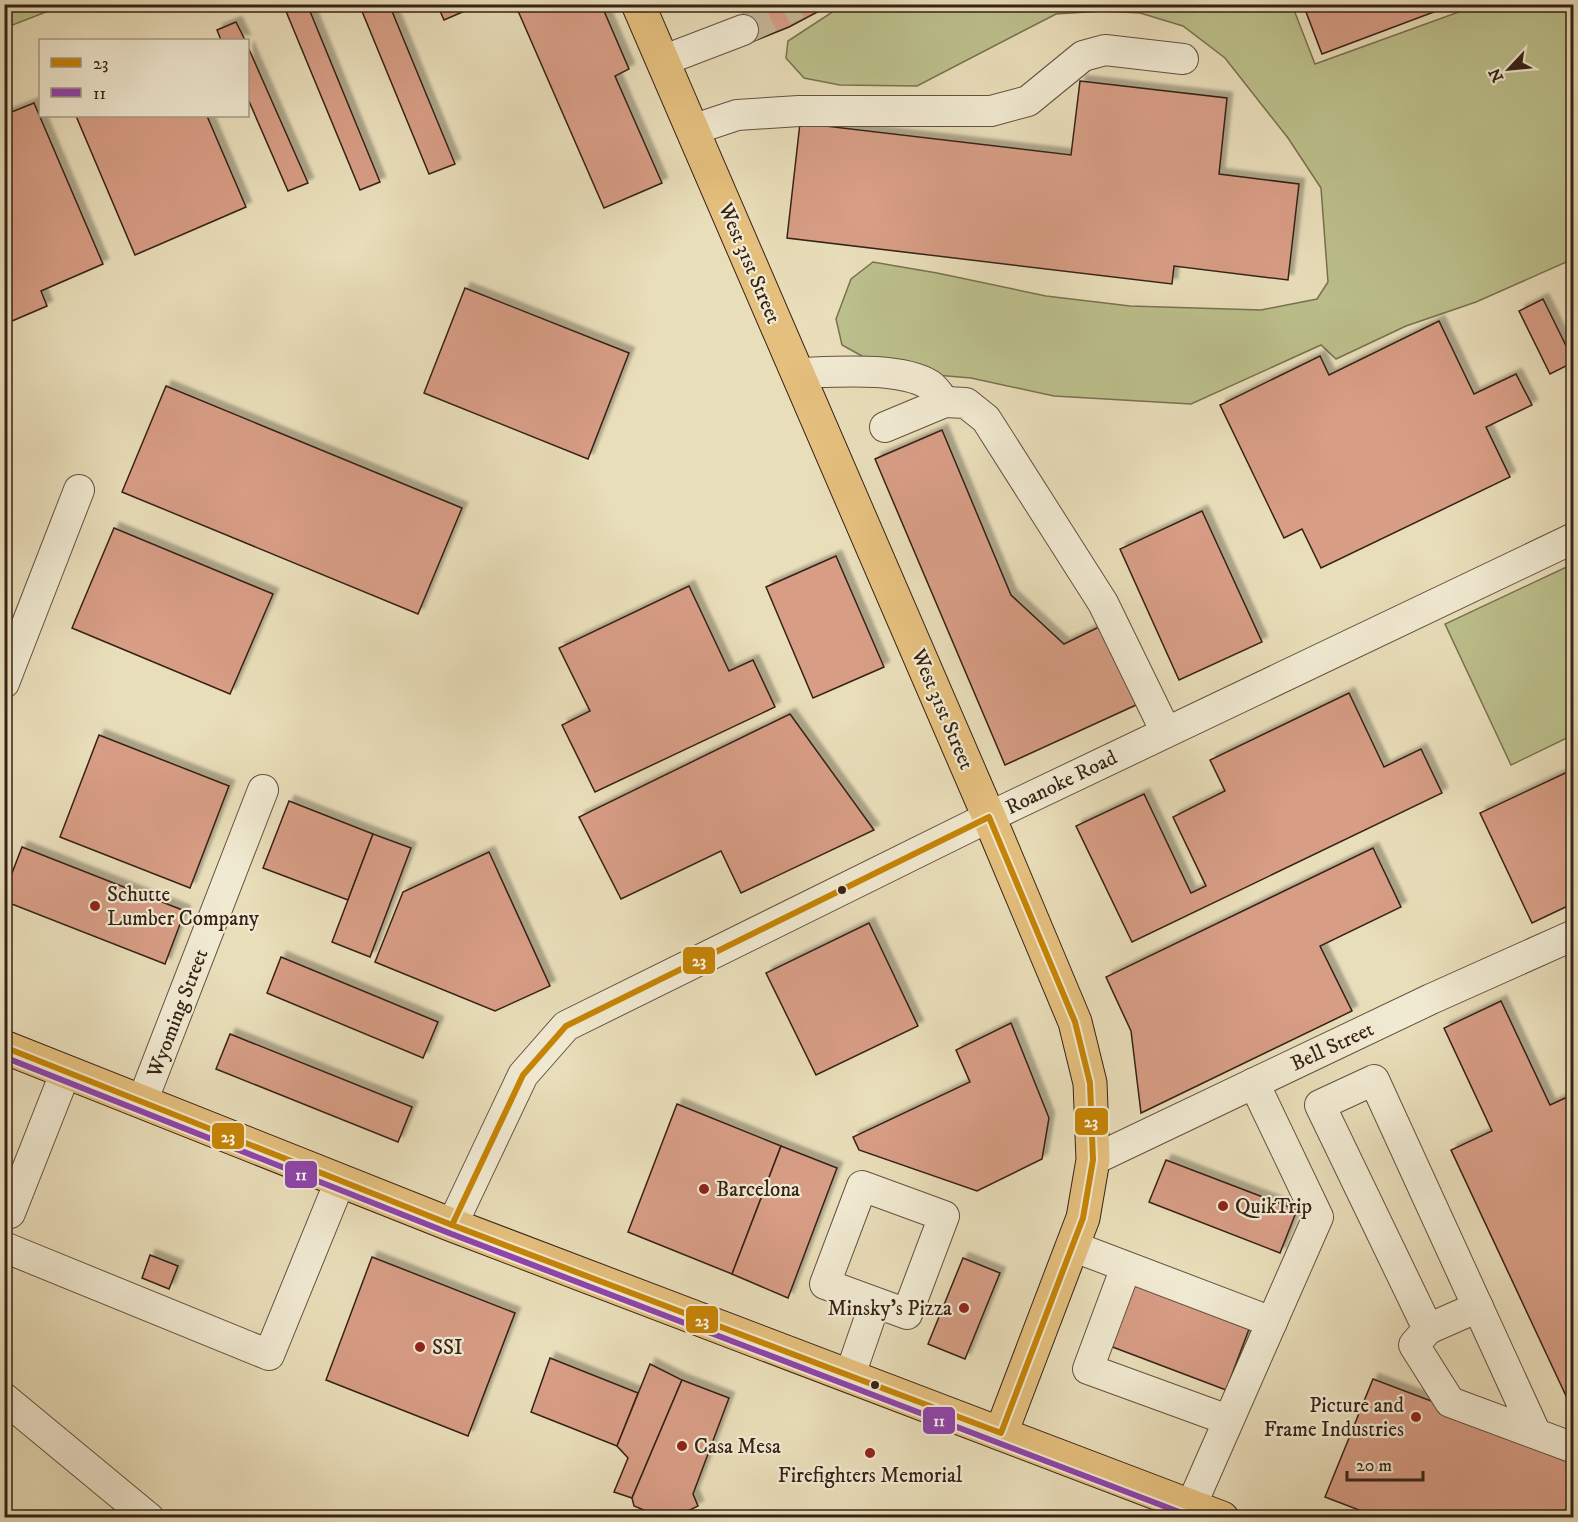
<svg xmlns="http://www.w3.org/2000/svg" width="1578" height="1522" font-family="'IM FELL DW Pica',serif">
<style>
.green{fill:#bcc08c;stroke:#797151;stroke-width:1.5}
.building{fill:#d79d85;stroke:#362216;stroke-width:1.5;filter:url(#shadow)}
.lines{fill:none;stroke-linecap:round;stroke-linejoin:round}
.minor-tunnel{stroke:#c5b899;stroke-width:30;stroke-dasharray:30 15;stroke-linecap:butt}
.minor-casing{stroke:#63513f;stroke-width:32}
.major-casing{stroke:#362216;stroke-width:35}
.minor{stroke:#f1ead2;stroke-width:30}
.major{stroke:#e4bf7d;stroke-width:33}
.bus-1-casing{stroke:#f1ead2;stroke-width:10}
.bus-2-casing{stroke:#f1ead2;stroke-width:10}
.bus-1{stroke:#c78506;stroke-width:6}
.bus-2{stroke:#8e44ad;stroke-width:6}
.bus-dot{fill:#362216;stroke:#f1ead2;stroke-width:2}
.poi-dot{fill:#8f2418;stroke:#f1ead2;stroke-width:2}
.labels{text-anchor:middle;stroke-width:4.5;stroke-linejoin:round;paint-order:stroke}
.street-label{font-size:21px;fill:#362216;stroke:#f1ead2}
.poi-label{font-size:21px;fill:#362216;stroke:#f1ead2;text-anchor:start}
.line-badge{stroke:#f1ead2;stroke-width:2}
.badge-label{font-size:16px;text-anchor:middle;font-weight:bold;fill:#fff}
</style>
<defs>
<filter id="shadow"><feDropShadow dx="5.5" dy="-5.5" stdDeviation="1.5" flood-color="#0004"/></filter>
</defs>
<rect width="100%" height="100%" fill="#e9deba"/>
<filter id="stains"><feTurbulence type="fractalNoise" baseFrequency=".00333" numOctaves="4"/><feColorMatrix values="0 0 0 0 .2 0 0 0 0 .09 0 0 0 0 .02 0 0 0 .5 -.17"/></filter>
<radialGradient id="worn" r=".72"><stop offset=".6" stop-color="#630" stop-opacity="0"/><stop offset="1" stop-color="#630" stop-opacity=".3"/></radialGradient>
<g class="green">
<path d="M 5,4 L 64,4 L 64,5 L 5,28 Z"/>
<path d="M 843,5 L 1292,5 L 1315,64 L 1478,5 L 1573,5 L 1573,259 L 1476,302 L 1406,326 L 1336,359 L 1321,345 L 1191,404 L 1054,396 L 971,378 L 912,373 L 869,360 L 842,345 L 836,319 L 851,279 L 873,262 L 937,273 L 1046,296 L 1130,306 L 1261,310 L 1317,299 L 1328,282 L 1321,188 L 1288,138 L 1225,58 L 1183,26 L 1140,13 L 1102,11 L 1056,14 L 917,86 L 840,85 L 804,78 L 786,58 L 788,41 Z"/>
<path d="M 1573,564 L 1573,735 L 1511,765 L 1445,624 Z"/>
</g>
<g class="building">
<path d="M 283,4 L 307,4 L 380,182 L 360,190 Z"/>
<path d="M 359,4 L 389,4 L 455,164 L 429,174 Z"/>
<path d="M 437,4 L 481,4 L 444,20 Z"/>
<path d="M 515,4 L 601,4 L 629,69 L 615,76 L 662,183 L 604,208 Z"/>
<path d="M 769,4 L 819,4 L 823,9 L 789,27 L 749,43 L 737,17 Z"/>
<path d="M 1303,4 L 1455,4 L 1322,54 Z"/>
<path d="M 236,22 L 245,40 L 221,40 L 217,30 Z"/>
<path d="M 248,47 L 308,183 L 288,191 L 248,99 Z"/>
<path d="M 1080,81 L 1227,98 L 1219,174 L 1299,184 L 1288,280 L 1174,266 L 1172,284 L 787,238 L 800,123 L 1071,155 Z"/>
<path d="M 34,103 L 103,264 L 41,291 L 47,306 L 5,324 L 4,115 Z"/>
<path d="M 76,116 L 207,116 L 246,207 L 135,255 Z"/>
<path d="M 465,288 L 629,353 L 588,459 L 424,393 Z"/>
<path d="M 1543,299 L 1574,362 L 1550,374 L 1519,311 Z"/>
<path d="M 1439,321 L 1474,394 L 1516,374 L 1532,405 L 1486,427 L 1510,477 L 1321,568 L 1302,529 L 1284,538 L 1220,405 L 1320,356 L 1329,375 Z"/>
<path d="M 166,386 L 462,508 L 418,614 L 122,492 Z"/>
<path d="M 942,430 L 1011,595 L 1064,644 L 1103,625 L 1136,705 L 1005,765 L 875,459 Z"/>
<path d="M 1202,511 L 1262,642 L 1179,680 L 1120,549 Z"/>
<path d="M 114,528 L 273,594 L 230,694 L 72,628 Z"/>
<path d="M 836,556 L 884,667 L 813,698 L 766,587 Z"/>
<path d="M 689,586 L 729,671 L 753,660 L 775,707 L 595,792 L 562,725 L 590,711 L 559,648 Z"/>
<path d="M 1349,693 L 1384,767 L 1421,749 L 1442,793 L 1132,942 L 1076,826 L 1144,794 L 1191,893 L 1206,886 L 1173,817 L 1225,791 L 1210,760 Z"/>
<path d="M 790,714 L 874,830 L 741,893 L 721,851 L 621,899 L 579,817 Z"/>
<path d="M 99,735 L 229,786 L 190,888 L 60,837 Z"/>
<path d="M 1574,769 L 1574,903 L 1532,923 L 1480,813 Z"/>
<path d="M 289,801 L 373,834 L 348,900 L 263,868 Z"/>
<path d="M 373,834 L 411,848 L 370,957 L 332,942 Z"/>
<path d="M 22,847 L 185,911 L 165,964 L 4,901 L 4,894 Z"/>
<path d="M 1373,848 L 1401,907 L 1320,946 L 1352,1011 L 1141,1113 L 1131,1031 L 1106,977 Z"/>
<path d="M 489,852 L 550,986 L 495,1011 L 375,962 L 403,892 Z"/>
<path d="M 869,923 L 918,1026 L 816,1075 L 766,973 Z"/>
<path d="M 281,957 L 438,1022 L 423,1058 L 267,993 Z"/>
<path d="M 1501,1001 L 1550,1105 L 1574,1094 L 1574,1401 L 1567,1398 L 1451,1150 L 1492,1131 L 1444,1028 Z"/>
<path d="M 1011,1023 L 1049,1118 L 1042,1159 L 977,1191 L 859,1150 L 853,1137 L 970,1082 L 956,1050 Z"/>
<path d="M 230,1034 L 412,1107 L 398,1142 L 216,1069 Z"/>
<path d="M 677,1104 L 781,1146 L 732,1274 L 628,1232 Z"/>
<path d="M 781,1146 L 837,1168 L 788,1298 L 732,1274 Z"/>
<path d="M 1166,1160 L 1297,1210 L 1280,1253 L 1149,1202 Z"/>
<path d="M 150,1255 L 178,1266 L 169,1289 L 142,1278 Z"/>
<path d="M 372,1257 L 515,1313 L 468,1436 L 326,1380 Z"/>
<path d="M 963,1258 L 1000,1273 L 965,1359 L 928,1344 Z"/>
<path d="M 1135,1279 L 1251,1324 L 1226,1390 L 1110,1346 Z"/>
<path d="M 550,1358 L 638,1393 L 617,1446 L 531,1412 Z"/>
<path d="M 650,1364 L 682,1380 L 632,1498 L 614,1492 L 628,1458 L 617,1446 Z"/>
<path d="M 1373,1379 L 1574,1455 L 1574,1518 L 1380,1518 L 1325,1497 Z"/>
<path d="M 682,1380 L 729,1398 L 693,1494 L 698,1506 L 674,1518 L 663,1518 L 634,1506 L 632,1498 Z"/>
</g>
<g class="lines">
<path class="minor-tunnel" d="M 743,30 L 797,4"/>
<g class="minor-casing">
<g id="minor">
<path d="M 662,61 L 743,30"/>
<path d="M 692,130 L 737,115 L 799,111 L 991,111 L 1028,101 L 1083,56 L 1105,50 L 1183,59"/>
<path d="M 797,373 C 833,372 900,366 930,385 C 936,389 940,397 945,402"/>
<path d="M 885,427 L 945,402 L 966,403 L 986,419 L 1103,603 L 1166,732"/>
<path d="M 4,683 L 79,490"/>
<path d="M 142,1102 L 263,790"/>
<path d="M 1093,1160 L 1431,999 L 1574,935"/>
<path d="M 862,1186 L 944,1216 L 907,1314 L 825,1284 Z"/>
<path d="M 10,1213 L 66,1071"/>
<path d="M 452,1225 L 523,1075 L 566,1026 L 989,817 L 1574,538"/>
<path d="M 1072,1246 L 1272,1322"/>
<path d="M 4,1247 L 269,1355 L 340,1181"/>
<path d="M 1126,1267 L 1088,1369 L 1228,1420"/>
<path d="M 1428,1329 L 1478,1307"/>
<path d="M 850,1375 L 875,1303"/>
<path d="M 4,1398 L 149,1518"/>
<path d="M 1536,1434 L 1374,1080 L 1320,1105 L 1428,1329 L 1414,1345 L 1450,1402 L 1574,1448"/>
<path d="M 1191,1506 L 1318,1217 L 1254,1083"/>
</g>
</g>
<g class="major-casing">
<g id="major">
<path d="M 638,4 L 989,817 L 1075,1022 L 1090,1083 L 1093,1160 L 1083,1218 L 1001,1433"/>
<path d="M 4,1047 L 452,1225 L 1222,1518"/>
</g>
</g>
<use href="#minor" class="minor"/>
<use href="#major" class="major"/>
<g class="bus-1-casing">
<g id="bus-1">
<path d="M 989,817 L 1075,1022 L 1090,1083 L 1093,1160 L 1083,1218 L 1001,1433 L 452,1225 L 523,1075 L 566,1026 Z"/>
<path d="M 4,1047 L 452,1225"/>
</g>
</g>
<g class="bus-2-casing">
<path id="bus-2" d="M 4,1057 L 449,1233 L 1195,1518"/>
</g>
<use href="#bus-1" class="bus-1"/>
<use href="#bus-2" class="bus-2"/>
</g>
<g class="bus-dot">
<circle cx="842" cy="890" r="5"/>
<circle cx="875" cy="1385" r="5"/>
</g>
<g class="poi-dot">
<circle cx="95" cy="906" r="6"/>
<circle cx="704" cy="1189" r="6"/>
<circle cx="1223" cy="1206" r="6"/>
<circle cx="964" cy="1308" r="6"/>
<circle cx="420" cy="1347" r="6"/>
<circle cx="1416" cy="1417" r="6"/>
<circle cx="682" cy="1446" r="6"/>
<circle cx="870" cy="1453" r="6"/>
</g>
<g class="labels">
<g class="street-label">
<text transform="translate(750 263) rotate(67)" y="7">West 31st Street</text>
<text transform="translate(943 709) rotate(67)" y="7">West 31st Street</text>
<text transform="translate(1061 782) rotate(-26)" y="7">Roanoke Road</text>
<text transform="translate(177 1013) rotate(-69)" y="7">Wyoming Street</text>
<text transform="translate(1332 1046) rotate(-25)" y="7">Bell Street</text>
</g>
<g class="poi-label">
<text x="107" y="901">Schutte<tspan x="107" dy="24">Lumber Company</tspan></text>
<text x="716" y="1196">Barcelona</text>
<text x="1235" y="1213">QuikTrip</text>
<text x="952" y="1315" text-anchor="end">Minsky's Pizza</text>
<text x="432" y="1354">SSI</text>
<text x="1404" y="1412" text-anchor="end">Picture and<tspan x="1404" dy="24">Frame Industries</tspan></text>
<text x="694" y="1453">Casa Mesa</text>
<text x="870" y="1482" text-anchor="middle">Firefighters Memorial</text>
</g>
</g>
<g class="line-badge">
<rect x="682" y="946" width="34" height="29" rx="6" fill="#c78506"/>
<rect x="1074" y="1107" width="35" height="29" rx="6" fill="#c78506"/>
<rect x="211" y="1122" width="34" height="28" rx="6" fill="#c78506"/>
<rect x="284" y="1160" width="34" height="29" rx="6" fill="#8e44ad"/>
<rect x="685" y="1305" width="34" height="29" rx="6" fill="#c78506"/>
<rect x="922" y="1406" width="34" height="29" rx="6" fill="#8e44ad"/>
</g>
<g class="badge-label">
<text x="699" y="966">23</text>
<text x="1091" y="1127">23</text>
<text x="228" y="1142">23</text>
<text x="301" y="1180">11</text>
<text x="702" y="1326">23</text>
<text x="939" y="1426">11</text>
</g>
<rect width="1578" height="1522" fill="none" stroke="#e9deba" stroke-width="24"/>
<rect x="6" y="6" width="1566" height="1510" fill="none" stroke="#362216" stroke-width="3"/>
<rect x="12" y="12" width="1554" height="1498" fill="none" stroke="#362216" stroke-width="1.5"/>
<rect x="39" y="39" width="210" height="78" fill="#f1ead2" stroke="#a69a87" stroke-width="1.5"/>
<rect x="51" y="58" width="30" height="9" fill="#c78506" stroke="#a69a87" stroke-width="1.5"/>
<text x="93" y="69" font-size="18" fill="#362216">23</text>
<rect x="51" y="88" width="30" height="9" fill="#8e44ad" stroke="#a69a87" stroke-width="1.5"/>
<text x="93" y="99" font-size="18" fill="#362216">11</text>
<g transform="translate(1509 69) rotate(244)" stroke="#f1ead2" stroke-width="4.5" paint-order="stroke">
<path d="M0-4.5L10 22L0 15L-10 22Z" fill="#362216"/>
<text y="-9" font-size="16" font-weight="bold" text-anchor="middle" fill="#362216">N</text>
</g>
<path d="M1347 1471v9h76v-9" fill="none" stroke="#362216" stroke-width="3"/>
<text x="1356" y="1471" font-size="18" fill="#362216" stroke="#f1ead2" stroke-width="4.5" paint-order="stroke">20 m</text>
<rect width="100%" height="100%" filter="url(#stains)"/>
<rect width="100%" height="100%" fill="url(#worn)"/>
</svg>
